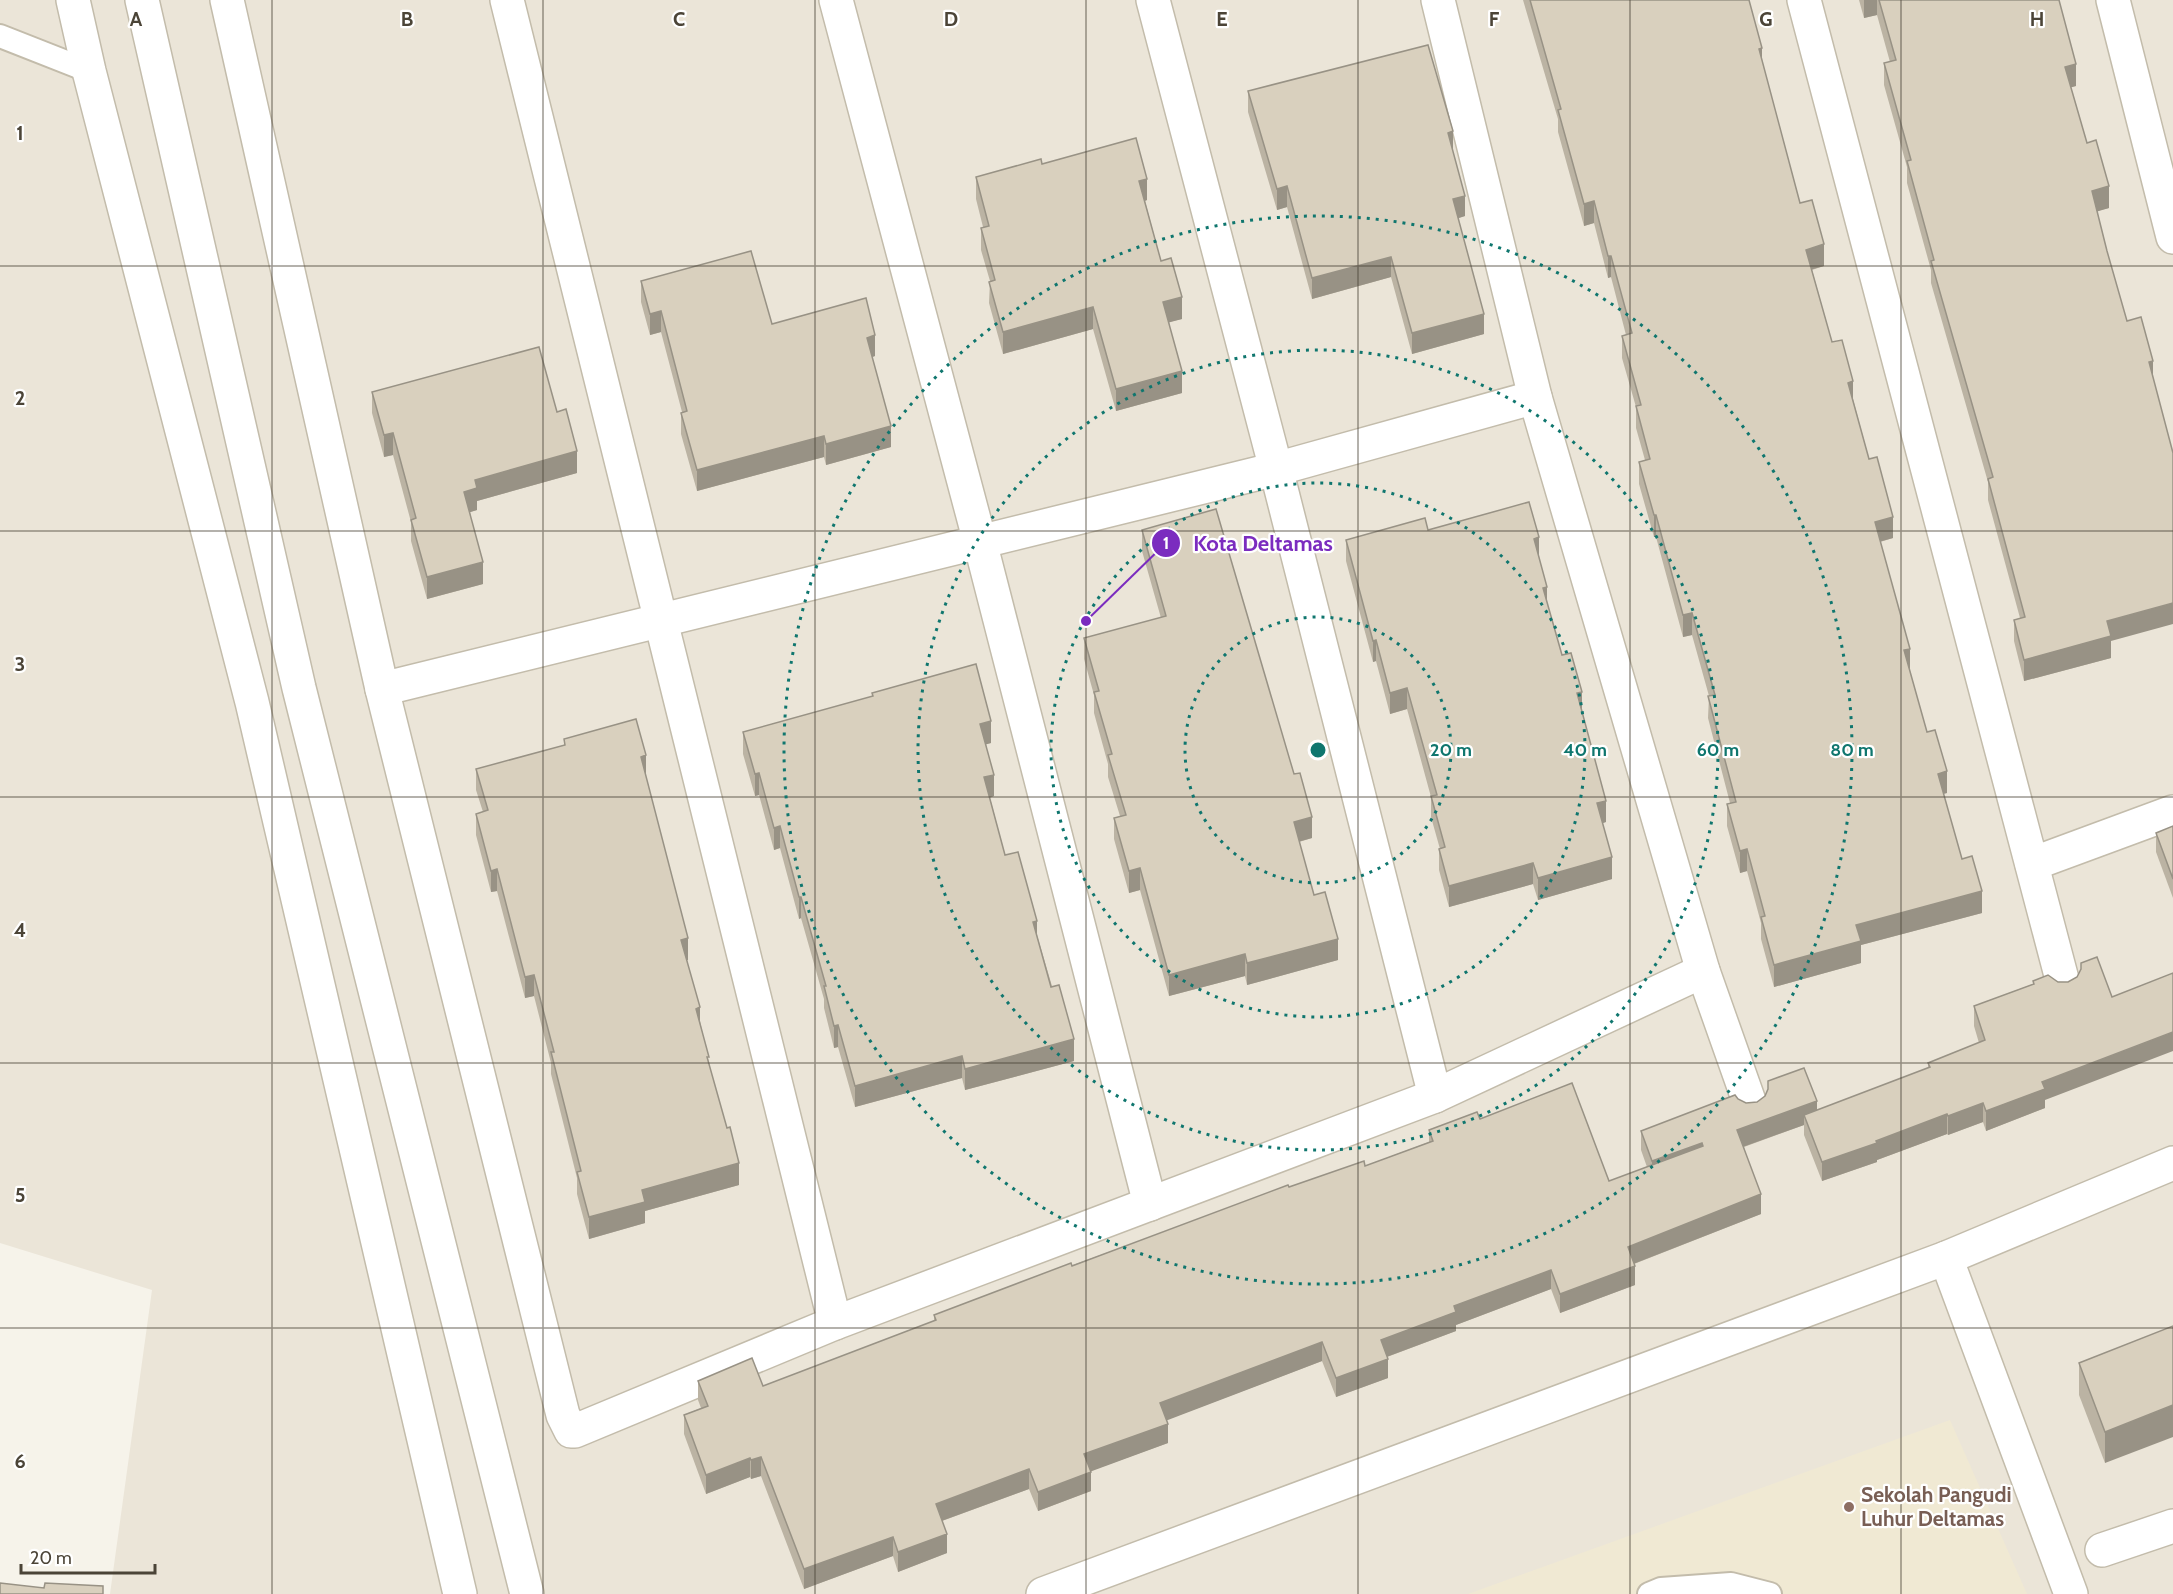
<svg xmlns="http://www.w3.org/2000/svg" width="2173" height="1594" font-family="Cabin,sans-serif">
<style>
.residential{fill:#ebe5d8}
.education{fill:#f0e9d3}
.lines{fill:none;stroke-linecap:round;stroke-linejoin:round}
.service-casing{stroke:#c3bcab;stroke-width:26}
.minor-casing{stroke:#c3bcab;stroke-width:36}
.service{stroke:#fff;stroke-width:22}
.minor{stroke:#fff;stroke-width:33}
.wall{fill:#bbb3a3}
.shaded-wall{fill:#989285}
.building{fill:#d9d0be;stroke:#989285;stroke-width:1.5}
.grid{fill:none;stroke:#4b4437;stroke-width:1.5;stroke-opacity:0.55}
.ring{fill:none;stroke:#0f766e;stroke-width:3;stroke-dasharray:3 6}
.education-dot{fill:#8d6e63;stroke:#fff;stroke-width:2}
.labels{text-anchor:middle;stroke-width:4.5;stroke-linejoin:round;paint-order:stroke}
.education-label{font-size:21px;font-weight:bold;fill:#785e54;stroke:#fff;text-anchor:start}
.grid-label{font-size:20px;text-anchor:middle;font-weight:bold;fill:#4b4437;stroke:#fff;stroke-width:4.5;stroke-linejoin:round;paint-order:stroke}
.centre{fill:#0f766e;stroke:#fff;stroke-width:3}
.ring-label{font-size:18px;text-anchor:middle;font-weight:bold;fill:#0f766e;stroke:#fff;stroke-width:4.5;stroke-linejoin:round;paint-order:stroke}
.leader{fill:none;stroke:#7b2cbf;stroke-width:2}
.callout-dot{fill:#7b2cbf;stroke:#fff;stroke-width:2}
.mark-label{font-size:18px;text-anchor:middle;font-weight:bold;fill:#fff}
.callout-label{font-size:22px;text-anchor:middle;font-weight:bold;fill:#7b2cbf;stroke:#fff;stroke-width:4.5;stroke-linejoin:round;paint-order:stroke}
</style>
<rect width="100%" height="100%" fill="#f6f3ea"/>
<path class="residential" d="M 0,0 L 2173,0 L 2173,1594 L 110,1594 L 152,1290 L 0,1243 Z"/>
<path class="education" d="M 1950,1420 L 2027,1594 L 1468,1594 Z"/>
<g class="lines">
<g class="service-casing">
<g id="service">
<path d="M 0,36 L 89,71"/>
<path d="M 1649,1594 L 1661,1589 L 1731,1584 L 1770,1594"/>
</g>
</g>
<g class="minor-casing">
<g id="minor">
<path d="M 73,0 L 89,71 L 252,702 L 460,1594"/>
<path d="M 142,0 L 299,688 L 527,1594"/>
<path d="M 227,0 L 382,689 L 563,1415 L 571,1431 L 575,1431 L 835,1323 L 1435,1096 L 1703,971"/>
<path d="M 507,0 L 835,1323"/>
<path d="M 836,0 L 980,542 L 1150,1204"/>
<path d="M 1153,0 L 1276,469 L 1435,1096"/>
<path d="M 1438,0 L 1535,397 L 1703,971 L 1750,1104"/>
<path d="M 1804,0 L 2063,983"/>
<path d="M 2113,0 L 2173,237"/>
<path d="M 382,689 L 1276,469 L 1535,397"/>
<path d="M 2032,864 L 2173,812"/>
<path d="M 1946,1258 L 2071,1594"/>
<path d="M 2102,1550 L 2173,1526"/>
<path d="M 1043,1594 L 1946,1258 L 2173,1163"/>
</g>
</g>
<use href="#service" class="service"/>
<use href="#minor" class="minor"/>
</g>
<g class="wall">
<path d="M 1523,0 L 1746,0 L 1800,203 L 1824,266 L 1812,270 L 1832,342 L 1853,399 L 1869,459 L 1893,538 L 1880,542 L 1910,671 L 1927,732 L 1947,793 L 1943,794 L 1962,859 L 1982,913 L 1861,945 L 1861,963 L 1774,987 L 1761,939 L 1761,923 L 1747,871 L 1740,873 L 1727,826 L 1727,804 L 1730,803 L 1708,718 L 1709,696 L 1692,635 L 1683,637 L 1656,537 L 1654,537 L 1639,484 L 1639,462 L 1645,460 L 1636,428 L 1636,407 L 1622,358 L 1622,336 L 1626,335 L 1611,277 L 1608,278 L 1594,223 L 1584,226 L 1558,132 L 1558,119 Z"/>
<path d="M 1859,0 L 2059,0 L 2076,86 L 2071,87 L 2087,143 L 2109,208 L 2097,211 L 2111,658 L 2024,681 L 2014,641 L 2014,620 L 2020,618 L 1988,500 L 1988,482 L 1931,283 L 1931,270 L 1907,183 L 1907,167 L 1884,85 L 1884,63 L 1890,62 L 1877,15 L 1864,18 Z"/>
<path d="M 1248,91 L 1453,152 L 1465,216 L 1458,218 L 1484,334 L 1412,354 L 1391,277 L 1312,299 L 1287,207 L 1277,210 L 1248,112 Z"/>
<path d="M 1042,164 L 1147,200 L 1145,201 L 1161,261 L 1182,319 L 1169,322 L 1182,393 L 1116,411 L 1093,329 L 1003,354 L 989,303 L 990,281 L 981,250 L 981,228 L 983,227 L 976,199 L 976,177 Z"/>
<path d="M 641,281 L 772,324 L 875,356 L 872,357 L 891,447 L 826,465 L 824,457 L 697,491 L 681,434 L 681,413 L 682,412 L 661,332 L 650,335 L 641,302 Z"/>
<path d="M 372,392 L 557,412 L 577,473 L 477,501 L 477,510 L 470,512 L 483,584 L 427,599 L 411,541 L 411,522 L 393,455 L 384,457 L 372,413 Z"/>
<path d="M 1142,530 L 1312,838 L 1299,842 L 1314,895 L 1338,960 L 1247,985 L 1245,976 L 1169,996 L 1140,890 L 1129,893 L 1114,839 L 1114,818 L 1120,816 L 1108,777 L 1108,764 L 1094,713 L 1094,695 L 1084,659 L 1084,638 L 1161,618 L 1142,551 Z"/>
<path d="M 1428,530 L 1539,556 L 1547,603 L 1562,655 L 1582,712 L 1606,822 L 1602,823 L 1612,879 L 1538,900 L 1533,884 L 1449,907 L 1439,870 L 1439,849 L 1440,849 L 1431,817 L 1431,797 L 1407,709 L 1390,714 L 1376,661 L 1373,662 L 1346,561 L 1346,540 Z"/>
<path d="M 872,693 L 991,743 L 986,744 L 994,796 L 990,798 L 1005,855 L 1037,935 L 1074,1061 L 965,1090 L 962,1078 L 855,1107 L 838,1047 L 834,1048 L 824,1008 L 824,999 L 801,918 L 799,919 L 780,848 L 774,850 L 759,795 L 755,796 L 743,754 L 743,732 L 872,697 Z"/>
<path d="M 564,739 L 646,776 L 688,960 L 687,960 L 709,1063 L 739,1185 L 645,1211 L 645,1223 L 589,1239 L 577,1194 L 577,1178 L 551,1074 L 551,1063 L 534,996 L 525,998 L 497,891 L 491,892 L 476,835 L 476,814 L 483,812 L 476,790 L 476,769 L 564,746 Z"/>
<path d="M 2173,826 L 2173,898 L 2156,852 L 2156,833 Z"/>
<path d="M 2097,957 L 2045,1100 L 2045,1108 L 1986,1131 L 1983,1122 L 1948,1135 L 1947,1134 L 1877,1160 L 1877,1162 L 1822,1181 L 1804,1135 L 1804,1125 L 1744,1147 L 1761,1214 L 1634,1264 L 1635,1285 L 1560,1313 L 1551,1289 L 1456,1325 L 1456,1331 L 1387,1357 L 1388,1378 L 1336,1397 L 1322,1361 L 1166,1420 L 1168,1443 L 1090,1471 L 1091,1491 L 1038,1511 L 1029,1489 L 942,1521 L 947,1553 L 898,1572 L 893,1556 L 804,1589 L 761,1476 L 751,1479 L 750,1477 L 706,1494 L 684,1434 L 684,1415 L 701,1408 L 698,1400 L 698,1381 L 763,1386 L 934,1321 L 934,1315 L 1289,1187 L 1365,1166 L 1429,1142 L 1429,1130 L 1480,1119 L 1609,1181 L 1647,1167 L 1641,1150 L 1641,1131 L 1738,1099 L 1746,1103 L 1817,1111 L 1928,1068 L 1928,1063 L 1979,1043 L 1974,1026 L 1974,1006 L 2033,984 L 2033,981 L 2068,982 L 2077,977 Z"/>
<path d="M 2173,1326 L 2105,1463 L 2079,1395 L 2079,1363 Z"/>
</g>
<g class="shaded-wall">
<path d="M 1864,0 L 1877,0 L 1877,15 L 1864,18 Z"/>
<path d="M 1762,48 L 1762,70 L 1759,49 Z"/>
<path d="M 2076,64 L 2076,86 L 2065,89 L 2065,67 Z"/>
<path d="M 1453,131 L 1453,152 L 1448,133 Z"/>
<path d="M 1147,179 L 1147,200 L 1139,203 L 1139,181 Z"/>
<path d="M 1287,186 L 1287,207 L 1277,210 L 1277,189 Z"/>
<path d="M 2109,186 L 2109,208 L 2092,213 L 2092,191 Z"/>
<path d="M 1465,196 L 1465,216 L 1453,220 L 1453,199 Z"/>
<path d="M 1594,201 L 1594,223 L 1584,226 L 1584,204 Z"/>
<path d="M 1824,244 L 1824,266 L 1806,271 L 1806,250 Z"/>
<path d="M 1608,256 L 1611,256 L 1611,277 L 1608,278 Z"/>
<path d="M 1391,257 L 1391,277 L 1312,299 L 1312,278 Z"/>
<path d="M 1182,297 L 1182,319 L 1163,324 L 1163,302 Z"/>
<path d="M 1093,307 L 1093,329 L 1003,354 L 1003,332 Z"/>
<path d="M 661,311 L 661,332 L 650,335 L 650,314 Z"/>
<path d="M 1484,314 L 1484,334 L 1412,354 L 1412,333 Z"/>
<path d="M 875,335 L 875,356 L 867,359 L 867,338 Z"/>
<path d="M 2153,361 L 2153,382 L 2149,362 Z"/>
<path d="M 1182,371 L 1182,393 L 1116,411 L 1116,389 Z"/>
<path d="M 1853,381 L 1853,403 L 1848,383 Z"/>
<path d="M 891,426 L 891,447 L 826,465 L 826,444 Z"/>
<path d="M 393,433 L 393,455 L 384,457 L 384,435 Z"/>
<path d="M 824,436 L 824,457 L 697,491 L 697,470 Z"/>
<path d="M 577,451 L 577,473 L 477,501 L 477,510 L 464,514 L 464,492 L 475,480 Z"/>
<rect x="1654" y="515" width="2" height="22"/>
<path d="M 1893,517 L 1893,538 L 1875,543 L 1875,522 Z"/>
<path d="M 1539,537 L 1539,559 L 1534,539 Z"/>
<path d="M 483,562 L 483,584 L 427,599 L 427,577 Z"/>
<path d="M 1547,587 L 1547,608 L 1543,588 Z"/>
<path d="M 2173,603 L 2173,624 L 2111,641 L 2111,658 L 2024,681 L 2024,660 L 2107,621 Z"/>
<path d="M 1692,613 L 1692,635 L 1683,637 L 1683,615 Z"/>
<path d="M 1376,640 L 1376,661 L 1373,662 L 1373,641 Z"/>
<path d="M 1910,649 L 1910,670 L 1904,672 L 1904,650 Z"/>
<path d="M 1407,688 L 1407,709 L 1390,714 L 1390,693 Z"/>
<path d="M 1582,692 L 1582,713 L 1577,693 Z"/>
<path d="M 991,721 L 991,743 L 980,746 L 980,724 Z"/>
<path d="M 646,755 L 646,776 L 641,778 L 641,757 Z"/>
<path d="M 1947,771 L 1947,793 L 1938,795 L 1938,774 Z"/>
<path d="M 759,773 L 759,795 L 755,796 L 755,774 Z"/>
<path d="M 994,775 L 994,796 L 984,799 L 984,777 Z"/>
<path d="M 1606,801 L 1606,822 L 1597,825 L 1597,803 Z"/>
<path d="M 1312,817 L 1312,838 L 1294,843 L 1294,822 Z"/>
<path d="M 780,826 L 780,848 L 774,850 L 774,828 Z"/>
<path d="M 1747,849 L 1747,871 L 1740,873 L 1740,851 Z"/>
<path d="M 1612,857 L 1612,879 L 1538,900 L 1538,878 Z"/>
<path d="M 1533,863 L 1533,884 L 1449,907 L 1449,886 Z"/>
<path d="M 1140,868 L 1140,890 L 1129,893 L 1129,871 Z"/>
<path d="M 497,869 L 497,891 L 491,892 L 491,871 Z"/>
<path d="M 1982,891 L 1982,913 L 1861,945 L 1861,963 L 1774,987 L 1774,965 L 1856,925 Z"/>
<path d="M 799,897 L 801,897 L 801,918 L 799,919 Z"/>
<path d="M 1037,921 L 1037,943 L 1033,922 Z"/>
<path d="M 688,938 L 688,960 L 681,961 L 681,940 Z"/>
<path d="M 1338,939 L 1338,960 L 1247,985 L 1247,963 Z"/>
<path d="M 1245,954 L 1245,976 L 1169,996 L 1169,975 Z"/>
<path d="M 534,975 L 534,996 L 525,998 L 525,977 Z"/>
<path d="M 700,1007 L 700,1029 L 696,1009 Z"/>
<path d="M 838,1025 L 838,1047 L 834,1048 L 834,1026 Z"/>
<path d="M 2173,1032 L 2173,1051 L 2045,1100 L 2045,1108 L 1986,1131 L 1986,1111 L 2042,1082 Z"/>
<path d="M 1074,1039 L 1074,1061 L 965,1090 L 965,1069 Z"/>
<path d="M 962,1056 L 962,1078 L 855,1107 L 855,1086 Z"/>
<path d="M 1817,1101 L 1817,1120 L 1804,1115 L 1804,1125 L 1737,1149 L 1737,1130 Z"/>
<path d="M 1983,1103 L 1983,1122 L 1948,1135 L 1948,1116 Z"/>
<path d="M 1947,1114 L 1947,1134 L 1877,1160 L 1877,1162 L 1822,1181 L 1822,1162 Z"/>
<path d="M 1702,1143 L 1702,1162 L 1652,1180 L 1652,1161 Z"/>
<path d="M 739,1163 L 739,1185 L 645,1211 L 645,1223 L 589,1239 L 589,1217 L 642,1190 Z"/>
<path d="M 1761,1194 L 1761,1214 L 1628,1266 L 1628,1247 Z"/>
<path d="M 1635,1266 L 1635,1285 L 1560,1313 L 1560,1294 Z"/>
<path d="M 1551,1270 L 1551,1289 L 1456,1325 L 1456,1331 L 1381,1359 L 1381,1340 L 1454,1306 Z"/>
<path d="M 1322,1342 L 1322,1361 L 1160,1423 L 1160,1403 Z"/>
<path d="M 1388,1359 L 1388,1378 L 1336,1397 L 1336,1378 Z"/>
<path d="M 2173,1405 L 2173,1437 L 2105,1463 L 2105,1432 Z"/>
<path d="M 1168,1424 L 1168,1443 L 1084,1474 L 1084,1454 Z"/>
<path d="M 761,1457 L 761,1476 L 751,1479 L 751,1460 Z"/>
<path d="M 750,1458 L 750,1477 L 706,1494 L 706,1475 Z"/>
<path d="M 1029,1469 L 1029,1489 L 936,1523 L 936,1504 Z"/>
<path d="M 1091,1472 L 1091,1491 L 1038,1511 L 1038,1492 Z"/>
<path d="M 947,1534 L 947,1553 L 898,1572 L 898,1552 Z"/>
<path d="M 893,1537 L 893,1556 L 804,1589 L 804,1569 Z"/>
</g>
<g class="building">
<path d="M 1530,0 L 1749,0 L 1762,48 L 1759,49 L 1800,203 L 1812,200 L 1824,244 L 1806,250 L 1832,342 L 1842,340 L 1853,381 L 1848,383 L 1869,459 L 1877,457 L 1893,517 L 1875,522 L 1910,649 L 1904,650 L 1927,732 L 1935,730 L 1947,771 L 1938,774 L 1962,859 L 1972,856 L 1982,891 L 1856,925 L 1861,941 L 1774,965 L 1761,917 L 1765,916 L 1747,849 L 1740,851 L 1727,804 L 1736,802 L 1708,696 L 1715,695 L 1692,613 L 1683,615 L 1656,515 L 1654,515 L 1639,462 L 1650,459 L 1636,406 L 1641,405 L 1622,336 L 1632,333 L 1611,256 L 1608,256 L 1594,201 L 1584,204 L 1558,110 L 1561,109 Z"/>
<path d="M 1879,0 L 2059,0 L 2076,64 L 2065,67 L 2087,143 L 2096,140 L 2109,186 L 2092,191 L 2107,251 L 2127,321 L 2141,317 L 2153,361 L 2149,362 L 2173,453 L 2173,603 L 2107,621 L 2111,636 L 2024,660 L 2014,620 L 2025,617 L 1988,479 L 1993,477 L 1931,261 L 1934,260 L 1907,161 L 1911,160 L 1884,63 L 1896,60 Z"/>
<path d="M 1428,45 L 1453,131 L 1448,133 L 1465,196 L 1453,199 L 1484,314 L 1412,333 L 1391,257 L 1312,278 L 1287,186 L 1277,189 L 1248,91 Z"/>
<path d="M 1136,138 L 1147,179 L 1139,181 L 1161,261 L 1171,258 L 1182,297 L 1163,302 L 1182,371 L 1116,389 L 1093,307 L 1003,332 L 989,282 L 995,280 L 981,228 L 989,226 L 976,177 L 1041,159 L 1042,164 Z"/>
<path d="M 751,251 L 772,324 L 866,298 L 875,335 L 867,338 L 891,426 L 826,444 L 824,436 L 697,470 L 681,413 L 687,411 L 661,311 L 650,314 L 641,281 Z"/>
<path d="M 539,347 L 557,412 L 566,409 L 577,451 L 475,480 L 477,488 L 464,492 L 483,562 L 427,577 L 411,520 L 416,518 L 393,433 L 384,435 L 372,392 Z"/>
<path d="M 1529,502 L 1539,537 L 1534,539 L 1547,587 L 1543,588 L 1562,655 L 1571,653 L 1582,692 L 1577,693 L 1606,801 L 1597,803 L 1612,857 L 1538,878 L 1533,863 L 1449,886 L 1439,849 L 1445,847 L 1431,796 L 1437,795 L 1407,688 L 1390,693 L 1376,640 L 1373,641 L 1346,540 L 1425,518 L 1428,530 Z"/>
<path d="M 1216,509 L 1294,774 L 1300,773 L 1312,817 L 1294,822 L 1314,895 L 1325,892 L 1338,939 L 1247,963 L 1245,954 L 1169,975 L 1140,868 L 1129,871 L 1114,818 L 1126,815 L 1108,755 L 1112,754 L 1094,692 L 1099,691 L 1084,638 L 1166,616 L 1142,530 Z"/>
<path d="M 976,664 L 991,721 L 980,724 L 994,775 L 984,777 L 1005,855 L 1018,852 L 1037,921 L 1033,922 L 1051,987 L 1059,985 L 1074,1039 L 965,1069 L 962,1056 L 855,1086 L 838,1025 L 834,1026 L 824,986 L 826,986 L 801,897 L 799,897 L 780,826 L 774,828 L 759,773 L 755,774 L 743,732 L 873,696 L 872,693 Z"/>
<path d="M 636,719 L 646,755 L 641,757 L 688,938 L 681,940 L 700,1007 L 696,1009 L 709,1057 L 707,1057 L 727,1128 L 730,1127 L 739,1163 L 642,1190 L 645,1202 L 589,1217 L 577,1172 L 581,1171 L 551,1052 L 554,1052 L 534,975 L 525,977 L 497,869 L 491,871 L 476,814 L 488,810 L 476,769 L 565,745 L 564,739 Z"/>
<path d="M 2173,826 L 2173,879 L 2156,833 Z"/>
<path d="M 2097,957 L 2112,997 L 2173,973 L 2173,1032 L 2042,1082 L 2045,1089 L 1986,1111 L 1983,1103 L 1948,1116 L 1947,1114 L 1876,1141 L 1877,1143 L 1822,1162 L 1804,1115 L 1930,1067 L 1928,1063 L 1985,1040 L 1974,1006 L 2034,984 L 2033,981 L 2048,975 L 2058,982 L 2068,982 L 2077,977 L 2081,969 L 2081,963 Z"/>
<path d="M 1804,1068 L 1817,1101 L 1737,1130 L 1761,1194 L 1628,1247 L 1635,1266 L 1560,1294 L 1551,1270 L 1454,1306 L 1456,1312 L 1381,1340 L 1388,1359 L 1336,1378 L 1322,1342 L 1160,1403 L 1168,1424 L 1084,1454 L 1091,1472 L 1038,1492 L 1029,1469 L 936,1504 L 947,1534 L 898,1552 L 893,1537 L 804,1569 L 761,1457 L 751,1460 L 750,1458 L 706,1475 L 684,1415 L 708,1406 L 698,1381 L 752,1358 L 763,1386 L 936,1320 L 934,1315 L 1071,1263 L 1072,1266 L 1288,1185 L 1289,1187 L 1364,1161 L 1365,1166 L 1433,1141 L 1429,1130 L 1477,1112 L 1480,1119 L 1572,1083 L 1609,1181 L 1703,1146 L 1702,1143 L 1652,1161 L 1641,1131 L 1735,1095 L 1738,1099 L 1746,1103 L 1757,1102 L 1765,1096 L 1768,1089 L 1768,1081 Z"/>
<path d="M 2173,1326 L 2173,1405 L 2105,1432 L 2079,1363 Z"/>
<path d="M 0,1583 L 44,1588 L 45,1583 L 103,1586 L 103,1594 L 0,1594 Z"/>
</g>
<path class="grid" d="M 272,0 L 272,1594M 543,0 L 543,1594M 815,0 L 815,1594M 1086,0 L 1086,1594M 1358,0 L 1358,1594M 1630,0 L 1630,1594M 1901,0 L 1901,1594M 0,266 L 2173,266M 0,531 L 2173,531M 0,797 L 2173,797M 0,1063 L 2173,1063M 0,1328 L 2173,1328"/>
<g class="ring">
<circle cx="1318" cy="750" r="133"/>
<circle cx="1318" cy="750" r="267"/>
<circle cx="1318" cy="750" r="400"/>
<circle cx="1318" cy="750" r="534"/>
</g>
<circle class="education-dot" cx="1849" cy="1507" r="6"/>
<g class="labels">
<g class="education-label">
<text x="1861" y="1502">Sekolah Pangudi<tspan x="1861" dy="24">Luhur Deltamas</tspan></text>
</g>
</g>
<g class="grid-label">
<text x="136" y="26">A</text>
<text x="407" y="26">B</text>
<text x="679" y="26">C</text>
<text x="951" y="26">D</text>
<text x="1222" y="26">E</text>
<text x="1494" y="26">F</text>
<text x="1766" y="26">G</text>
<text x="2037" y="26">H</text>
<text x="20" y="140">1</text>
<text x="20" y="405">2</text>
<text x="20" y="671">3</text>
<text x="20" y="937">4</text>
<text x="20" y="1202">5</text>
<text x="20" y="1468">6</text>
</g>
<circle cx="1318" cy="750" r="9" class="centre"/>
<g class="ring-label">
<text x="1451" y="756">20 m</text>
<text x="1585" y="756">40 m</text>
<text x="1718" y="756">60 m</text>
<text x="1852" y="756">80 m</text>
</g>
<path class="leader" d="M1086 621L1166 543"/>
<g class="callout-dot">
<circle cx="1086" cy="621" r="6"/>
<circle cx="1166" cy="543" r="15"/>
</g>
<g class="mark-label">
<text x="1166" y="549">1</text>
</g>
<g class="callout-label">
<text x="1263" y="551">Kota Deltamas</text>
</g>
<path d="M21 1564v9h134v-9" fill="none" stroke="#4b4437" stroke-width="3"/>
<text x="30" y="1564" font-size="18" fill="#4b4437" stroke="#ffffff" stroke-width="4.5" paint-order="stroke">20 m</text>
</svg>
